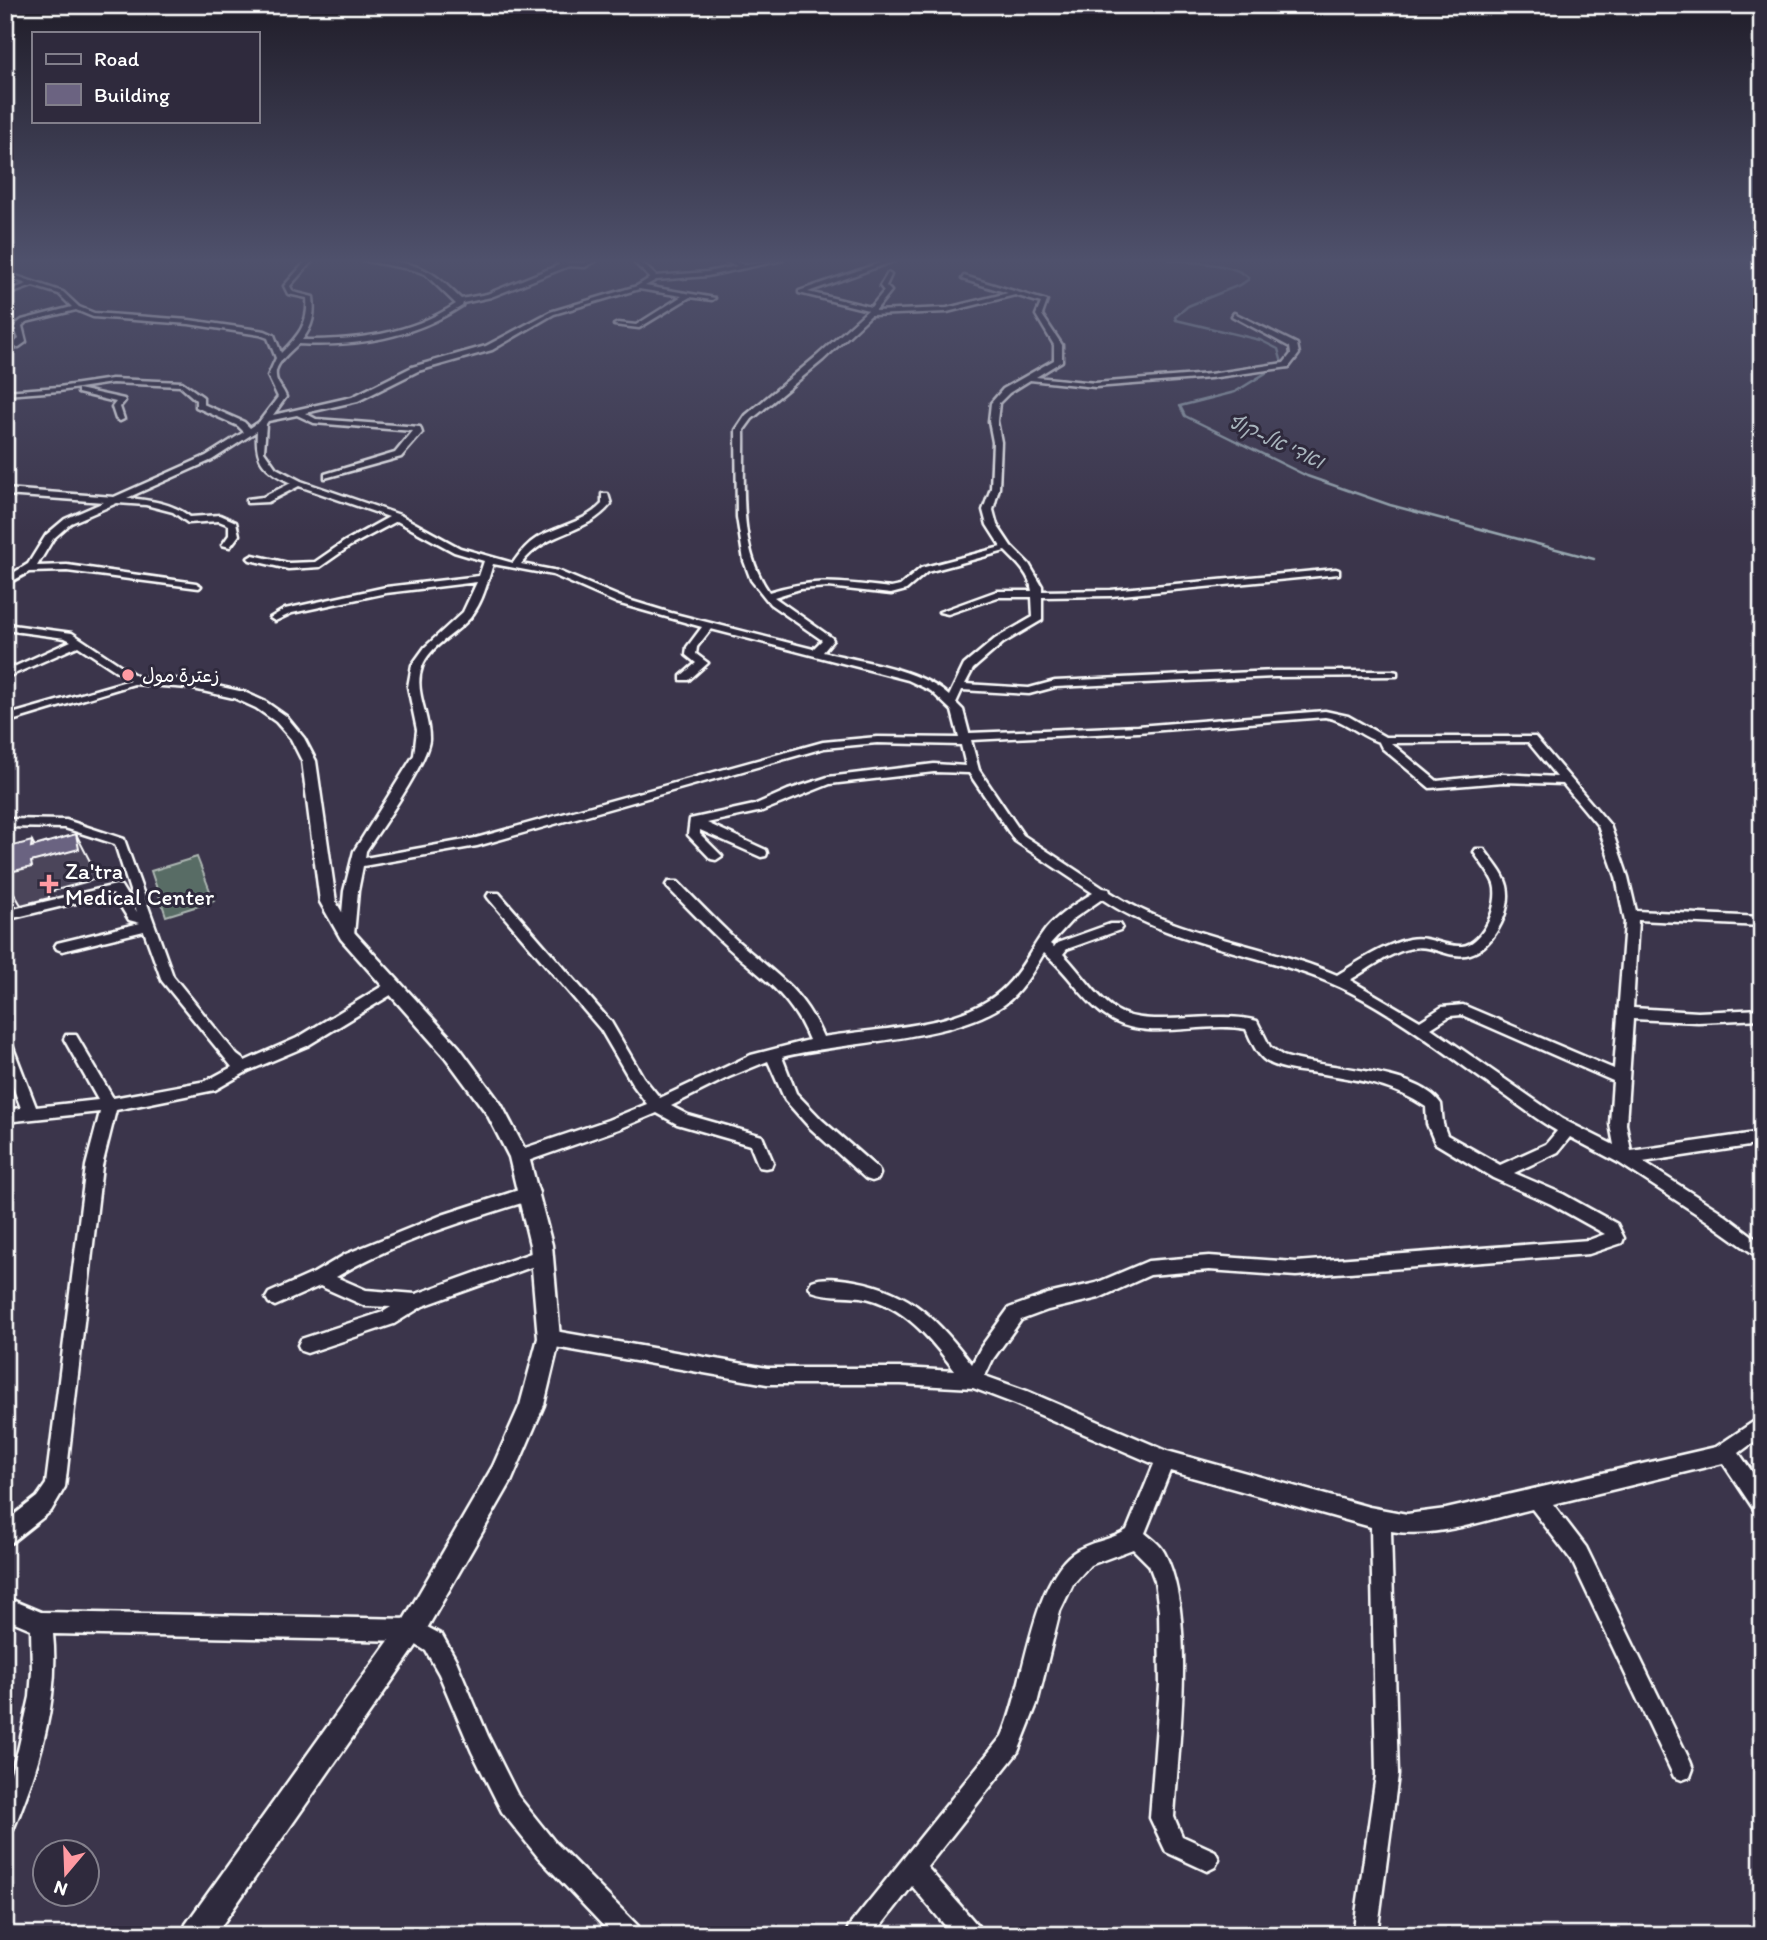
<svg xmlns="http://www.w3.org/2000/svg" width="1767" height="1940" font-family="Itim,'Playpen Sans Arabic','Playpen Sans Hebrew',sans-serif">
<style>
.green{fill:#596c65;stroke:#acb6b2;stroke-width:2}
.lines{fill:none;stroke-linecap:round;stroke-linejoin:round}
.stream{stroke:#97a6af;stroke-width:2.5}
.minor-casing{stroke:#fff;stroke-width:5}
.tertiary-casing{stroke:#fff;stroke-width:5}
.minor{fill:#2f2a3d;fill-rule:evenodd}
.tertiary{fill:#2f2a3d;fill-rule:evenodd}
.shaded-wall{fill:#4b455a;stroke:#fff;stroke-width:2}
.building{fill:#6b6381;stroke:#fff;stroke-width:2}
.poi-dot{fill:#ff9aa2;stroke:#2f2a3d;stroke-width:2.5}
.labels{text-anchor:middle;stroke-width:6;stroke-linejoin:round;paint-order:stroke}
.far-poi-label{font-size:19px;fill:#fff;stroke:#2f2a3d;text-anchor:start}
.far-water-label{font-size:21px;font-style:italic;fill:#a8b4bc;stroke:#2f2a3d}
.poi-label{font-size:23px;fill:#fff;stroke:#2f2a3d;text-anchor:start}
</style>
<rect width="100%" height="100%" fill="#3b354b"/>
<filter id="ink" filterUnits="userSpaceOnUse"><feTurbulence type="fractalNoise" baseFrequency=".0143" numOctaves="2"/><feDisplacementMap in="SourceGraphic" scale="14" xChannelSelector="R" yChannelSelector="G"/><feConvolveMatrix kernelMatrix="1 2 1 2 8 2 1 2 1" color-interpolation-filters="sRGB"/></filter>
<g filter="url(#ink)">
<path class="green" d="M 197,857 L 214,901 L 166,916 L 151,871 Z"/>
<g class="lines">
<g class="stream">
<path d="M 1169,260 C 1188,262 1238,263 1249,279 L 1242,284 L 1188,306 L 1175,317 L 1176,320 L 1260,340 L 1278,349 L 1282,363 L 1235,392 L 1180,406 L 1185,416 L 1307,476 L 1390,505 L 1594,559"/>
<path d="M 852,276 L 899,260"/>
</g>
<g class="minor-casing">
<g id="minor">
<path d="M 307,260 L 313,260 L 290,286 L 293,292 L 313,297 C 315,314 313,326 302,340 C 358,340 408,335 456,304 L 425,274 L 414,270 L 362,260 C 382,260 409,261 427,271 C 440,277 451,290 461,299 L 487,294 L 559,265 L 557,262 L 584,263 L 589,260 L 597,260 L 585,267 L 569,266 L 491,297 L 463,303 L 462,306 C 412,338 357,347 298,344 C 290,352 274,364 276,376 C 276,383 284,390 286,397 L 273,415 L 352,397 L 412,367 L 486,346 L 550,312 L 637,286 L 650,278 L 632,260 L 639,260 L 656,276 L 707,272 L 737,266 L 720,260 L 730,260 L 745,265 L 783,260 L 707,276 L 656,280 L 645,286 L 715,298 L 712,300 L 690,297 L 639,328 L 614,325 L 618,323 L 636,325 L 682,296 L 639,289 L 554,314 L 492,350 L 418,371 L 358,401 L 305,413 L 316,419 L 420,427 L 422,433 L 401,457 L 325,478 L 325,474 L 395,453 L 413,431 L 314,423 L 297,415 L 268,421 L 266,424 L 264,451 L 276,468 L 301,481 L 400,515 L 460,548 L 513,563 C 520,553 527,544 537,538 C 559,525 584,523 602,504 L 602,494 L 608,494 L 611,504 C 585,536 548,529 521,564 L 558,571 L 625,599 L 671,613 L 813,649 L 822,640 L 770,604 L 751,580 L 744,561 L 737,517 L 736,430 L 746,415 L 817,356 L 868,310 L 799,293 L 799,291 L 888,260 L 897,260 L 808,292 L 871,307 L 884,291 L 880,286 L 888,273 L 891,275 L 886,286 L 891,291 L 875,311 L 947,308 L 1008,293 L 962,279 L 964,276 L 1047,301 L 1042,315 L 1062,345 L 1062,361 L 1036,377 L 1095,383 L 1210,374 L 1284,363 L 1291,354 L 1290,347 L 1232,316 L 1234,313 L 1297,344 L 1299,354 L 1289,367 L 1210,378 L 1095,387 L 1030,380 L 1009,393 L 999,403 L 997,421 L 1001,442 L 999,488 L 993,510 L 997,525 L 1011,546 L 1029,564 L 1042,586 L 1042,591 L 1111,590 L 1336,569 L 1339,570 L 1339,574 L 1111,596 L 1042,597 L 1042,620 L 1003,643 L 973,669 L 965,684 L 1029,688 L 1055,681 L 1275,671 L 1393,671 L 1397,672 L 1397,676 L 1275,677 L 1055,687 L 1029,694 L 962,690 L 956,703 L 963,710 L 969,733 L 1138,726 L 1325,711 L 1348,716 L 1385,737 L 1535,737 L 1610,825 L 1628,877 L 1636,911 L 1762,917 L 1762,926 L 1638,920 L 1633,1008 L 1698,1012 L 1762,1009 L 1762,1019 L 1698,1022 L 1633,1019 L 1626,1124 L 1631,1151 L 1762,1132 L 1762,1144 L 1643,1162 L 1718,1210 L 1762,1243 L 1762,1260 L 1706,1220 L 1619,1163 L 1570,1137 L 1558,1152 L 1514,1173 L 1563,1194 L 1617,1224 L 1624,1238 L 1622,1243 L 1589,1254 L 1296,1276 L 1209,1270 L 1150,1275 L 1099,1298 L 1048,1310 L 1021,1320 L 993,1359 L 985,1376 L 1027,1391 L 1167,1451 L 1369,1507 L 1407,1514 L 1446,1509 L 1716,1447 L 1762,1416 L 1762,1436 L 1739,1453 L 1762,1486 L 1762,1514 L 1755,1511 L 1723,1463 L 1553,1504 L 1586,1547 L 1690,1761 L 1693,1769 L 1690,1777 L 1682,1780 L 1674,1777 L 1572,1561 L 1532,1509 C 1488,1519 1436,1539 1391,1531 L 1398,1775 L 1377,1935 L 1353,1935 L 1376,1775 L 1371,1527 L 1170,1471 L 1145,1533 C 1152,1539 1160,1544 1164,1552 C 1197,1613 1178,1748 1174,1817 L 1182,1836 L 1215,1851 L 1219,1859 L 1215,1867 L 1207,1871 L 1166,1852 L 1150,1818 L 1160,1684 L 1159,1610 L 1155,1581 L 1149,1565 L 1133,1549 L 1090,1565 L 1073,1584 L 1060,1611 L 1037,1704 L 1018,1752 L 927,1867 L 978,1926 L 981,1935 L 953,1935 L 912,1886 L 874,1935 L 846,1935 L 849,1926 L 1002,1736 C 1024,1688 1031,1584 1073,1553 C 1089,1541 1110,1541 1127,1530 L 1154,1464 L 1015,1404 L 973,1388 L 901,1384 L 767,1384 L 549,1346 L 543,1344 L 540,1338 L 543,1332 L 549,1330 L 767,1368 L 901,1368 L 955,1371 C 930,1338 904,1305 861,1297 C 845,1295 827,1297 812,1291 L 809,1286 L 812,1281 C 824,1276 842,1279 855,1281 C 912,1291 938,1321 972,1364 L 981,1347 L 1009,1308 L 1048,1294 L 1096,1283 L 1148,1261 L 1209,1256 L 1296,1262 L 1589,1240 L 1605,1234 L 1551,1204 L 1493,1178 L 1435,1143 L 1427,1124 L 1426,1107 C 1395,1086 1360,1080 1324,1074 C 1305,1071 1283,1071 1266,1061 C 1256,1054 1251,1040 1246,1029 C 1201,1020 1144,1045 1104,1015 C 1081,998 1067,971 1044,953 C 1033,971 1022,991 1005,1004 C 952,1041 845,1041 782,1057 L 796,1093 L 822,1120 L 878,1169 L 880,1174 L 878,1179 L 872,1181 L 866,1179 L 810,1128 L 785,1100 L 768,1061 L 729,1077 L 671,1106 L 688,1115 L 762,1136 L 773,1162 L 771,1167 L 765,1168 L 759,1167 L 750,1145 L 677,1124 L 657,1113 L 619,1129 L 525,1162 L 519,1163 L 513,1162 L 511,1157 L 513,1152 L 608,1120 L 647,1104 L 633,1085 L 601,1030 L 489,899 L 487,896 L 489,893 L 499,893 L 611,1022 L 643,1077 L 660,1098 L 751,1055 L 809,1040 C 789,991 759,977 723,943 C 704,925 686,906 668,888 L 666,885 L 668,882 L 678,882 C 696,900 714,919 732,936 C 771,972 801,986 823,1037 C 878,1028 966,1028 1006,986 C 1023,969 1032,947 1046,929 C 1059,914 1076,903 1093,893 L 1015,841 L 969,773 L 934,772 L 830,784 L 762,811 L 707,823 L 766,850 L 767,853 L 766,856 L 761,857 L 700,830 L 700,834 L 722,856 L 716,860 L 711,859 L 688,835 L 690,819 L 754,805 L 788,790 L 828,777 L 934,764 L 966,766 L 961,745 L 877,743 L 824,748 L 477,846 L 363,866 L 358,891 L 354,935 L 347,940 L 342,938 L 340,935 L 344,891 L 354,851 L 414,755 L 417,730 L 408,687 L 412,665 L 425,647 L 463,612 L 477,582 L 386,593 L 292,613 L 275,621 L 270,618 L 285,609 L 386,587 L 479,576 L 484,561 L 454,552 L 397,521 L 350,546 L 320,567 L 288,569 L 250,560 L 248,558 L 253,555 L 288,563 L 315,562 L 344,542 L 389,517 L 299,486 L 268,502 L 247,503 L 247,499 L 263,497 L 291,483 C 264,469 255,462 257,431 L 212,460 L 127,498 C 149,500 173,503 190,517 L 220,515 L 236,522 L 239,535 L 230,547 L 222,545 L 229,535 L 229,525 L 219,521 L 188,523 L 173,512 L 146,505 L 117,503 L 71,523 L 53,539 L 37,566 L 67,565 L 196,583 L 201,586 L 199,588 L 67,571 L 29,572 L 5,585 L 5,578 L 28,564 L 46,535 L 65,519 L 104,502 L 5,495 L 5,489 L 114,497 L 206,456 L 244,432 L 238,426 L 196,407 L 196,400 L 180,386 L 112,383 L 59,391 L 5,395 L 5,391 L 59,387 L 112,379 L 182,382 L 203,397 L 203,404 L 244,422 L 250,428 L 259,422 L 278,397 L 268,376 L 276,358 L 268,338 L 260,335 L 189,324 L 93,317 L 76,310 L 26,322 L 22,326 L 26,342 L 19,347 L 5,348 L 5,344 L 14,343 L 19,339 L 14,326 L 22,320 L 72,307 L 59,294 L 33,286 L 5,296 L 5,292 L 27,284 L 5,276 L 5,272 L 63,292 L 79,307 L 94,313 L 189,320 L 265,331 L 274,335 L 281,353 C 298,336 309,324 307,298 L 288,294 L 284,286 ZM 1015,295 L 1041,303 L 1036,315 L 1054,345 L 1054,360 L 1003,389 L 991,403 L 989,421 L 993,442 L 991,488 L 983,510 L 987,525 L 1001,547 L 921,568 L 900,586 L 891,588 C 843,583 817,577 769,592 C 737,546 745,484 744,430 L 752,419 L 823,360 L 871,315 L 947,312 ZM 1005,551 C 1017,563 1030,574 1032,591 L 997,591 L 939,612 L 948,614 L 998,597 L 1032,597 L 1033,617 L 995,639 L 964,665 L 949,696 C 919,668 862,662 823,652 L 833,640 L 832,638 L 774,597 L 800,589 L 828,587 L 891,594 L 906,590 L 927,572 ZM 493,564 L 553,575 L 617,603 L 702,627 L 687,647 L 686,655 L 696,663 L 681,676 L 681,680 L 689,680 L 708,663 L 696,654 L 697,647 L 711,629 L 908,680 L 931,691 L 952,711 L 959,738 L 877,737 L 823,742 L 476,838 L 365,858 L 366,851 C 381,828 427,763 429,740 C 430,715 413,691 422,667 C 430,645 455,635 470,618 C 483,602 487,583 493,564 ZM 1325,717 C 1346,720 1359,736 1379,742 L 1382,748 L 1430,788 L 1503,782 L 1563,784 L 1598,826 L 1616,877 L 1625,922 L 1614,1069 L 1463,1005 L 1442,1007 L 1420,1021 L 1350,980 C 1369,969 1390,952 1412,948 C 1431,944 1447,958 1466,955 C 1492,951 1513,911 1507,886 C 1504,873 1492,861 1484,849 L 1476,849 L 1474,852 C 1480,862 1490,873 1494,884 C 1500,903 1484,944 1462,946 C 1444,947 1428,935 1409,939 C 1383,945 1360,961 1337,975 C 1263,943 1178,937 1110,892 L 1109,889 L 1103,888 L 1023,835 L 979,770 L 972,744 L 971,740 L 1138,732 ZM 1528,742 L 1557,777 L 1503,774 L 1437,781 L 1391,743 ZM 1102,899 C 1176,949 1271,952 1350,992 C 1403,1019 1451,1058 1500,1092 C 1519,1105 1537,1120 1557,1131 L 1546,1144 L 1500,1165 L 1447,1135 L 1443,1124 L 1441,1104 C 1418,1068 1320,1069 1283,1056 L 1270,1047 L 1257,1021 C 1215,1009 1148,1030 1116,1010 C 1095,996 1081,972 1063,954 L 1067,949 L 1120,930 L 1122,927 L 1120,924 L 1110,924 L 1057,943 L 1054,947 L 1050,944 L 1073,919 ZM 1462,1015 L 1613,1081 L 1610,1124 L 1614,1145 L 1562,1119 L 1431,1028 L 1450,1016 Z"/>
<path d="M 78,389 L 124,399 L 125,401 L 120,407 L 124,419 L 120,421 L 116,419 L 112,407 L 116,402 L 78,393 Z"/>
<path d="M 5,624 L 72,633 L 144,681 L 5,723 L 5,716 L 130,680 L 78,646 L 5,678 L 5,671 L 71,641 L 65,638 L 5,630 Z"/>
<path d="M 5,819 L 66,820 L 124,839 L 173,976 L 237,1055 L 245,1061 L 297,1038 L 389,982 L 394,981 L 401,986 L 399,990 L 307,1046 L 248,1071 L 215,1090 L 116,1110 L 102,1166 L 65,1487 L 51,1511 L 12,1542 L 5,1545 L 5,1522 L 37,1497 L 46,1484 L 86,1166 L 100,1112 L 5,1122 L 5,1110 L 21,1108 L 5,1066 L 5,1040 L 10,1041 L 12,1045 L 36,1107 L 98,1100 L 64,1039 L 66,1035 L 76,1035 L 113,1098 L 206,1081 L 232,1067 L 162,981 L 144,931 L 62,951 L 57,949 L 55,946 L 57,943 L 140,923 L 129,920 L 113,894 L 5,920 L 5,911 L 116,885 L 121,886 L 137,912 L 115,844 L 65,828 L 5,827 Z"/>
<path d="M 531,1186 L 537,1188 L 539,1193 L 537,1198 C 469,1220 398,1240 336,1277 L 366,1290 L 416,1294 L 542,1249 L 548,1251 L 551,1256 L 548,1261 L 423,1306 L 394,1324 L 307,1353 L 301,1351 L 298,1345 L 301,1339 L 383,1312 L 391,1307 L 365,1306 L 320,1286 L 275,1306 L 269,1303 L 266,1298 L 269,1293 L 314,1273 L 346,1254 L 442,1215 Z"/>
<path d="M 5,1597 L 41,1612 L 412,1619 L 442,1635 L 455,1658 L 488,1736 L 518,1796 L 554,1841 L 638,1926 L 641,1935 L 612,1935 L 538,1857 L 502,1812 L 472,1752 L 439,1674 L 426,1651 L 410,1641 L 53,1634 C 60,1700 38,1770 13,1830 L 5,1833 L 5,1791 L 18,1750 L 30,1697 L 32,1671 L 31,1629 L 5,1618 Z"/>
</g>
</g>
<g class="tertiary-casing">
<path id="tertiary" d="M 139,677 L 189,680 L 244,692 L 266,702 L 286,716 L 304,738 L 316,761 L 336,902 L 353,931 L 459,1047 L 501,1104 L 529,1157 L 552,1245 L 560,1338 L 544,1405 L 511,1482 L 421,1639 L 215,1935 L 182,1935 L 186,1924 L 403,1621 L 493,1466 L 520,1405 L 538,1338 L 530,1245 L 509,1157 L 487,1114 L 445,1057 L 341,939 L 320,902 L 302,761 L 291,739 L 276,722 L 256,708 L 234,698 L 189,688 L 134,684 L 132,681 Z"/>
</g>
<use href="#minor" class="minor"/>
<use href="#tertiary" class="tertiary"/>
</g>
<path class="shaded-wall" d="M 76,834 L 92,865 L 96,879 L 49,892 L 49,898 L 21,905 L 5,878 L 5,873 L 31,847 L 32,841 L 42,859 Z"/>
<path class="building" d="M 76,834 L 79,849 L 31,862 L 32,867 L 5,873 L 5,848 L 32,841 L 31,847 Z"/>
</g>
<linearGradient id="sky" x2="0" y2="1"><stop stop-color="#201d29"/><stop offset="0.49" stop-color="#4f516c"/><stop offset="1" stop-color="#4f516c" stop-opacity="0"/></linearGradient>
<rect width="1767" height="532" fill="url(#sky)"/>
<g class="poi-dot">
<circle cx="128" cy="675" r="7"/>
<path d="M45.5 873.5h7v7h7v7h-7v7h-7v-7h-7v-7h7z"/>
</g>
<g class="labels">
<g class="far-poi-label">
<text x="142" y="682">زعترة مول</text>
</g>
<g class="far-water-label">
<text transform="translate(1276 441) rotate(25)" y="7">ואדי אל-קוף</text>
</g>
<g class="poi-label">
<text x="65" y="879">Za'tra<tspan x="65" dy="26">Medical Center</tspan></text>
</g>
</g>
<rect width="1767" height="1940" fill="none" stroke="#2f2a3d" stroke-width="28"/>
<rect x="14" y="14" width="1739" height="1912" fill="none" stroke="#fff" stroke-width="2.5" filter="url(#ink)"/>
<rect x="32" y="32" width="228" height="91" fill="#2f2a3d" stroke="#827f8b" stroke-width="2"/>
<rect x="46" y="54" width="35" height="10" fill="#2f2a3d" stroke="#827f8b" stroke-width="2"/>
<text x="94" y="66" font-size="21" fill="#ffffff">Road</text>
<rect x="46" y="84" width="35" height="21" fill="#6b6381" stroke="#827f8b" stroke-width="2"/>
<text x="94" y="102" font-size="21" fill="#ffffff">Building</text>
<g transform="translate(66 1873) rotate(199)"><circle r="33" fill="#2f2a3d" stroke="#827f8b" stroke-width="2"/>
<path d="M0-5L12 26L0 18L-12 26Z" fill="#ff9aa2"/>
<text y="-10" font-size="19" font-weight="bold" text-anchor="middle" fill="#ffffff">N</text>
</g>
</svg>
